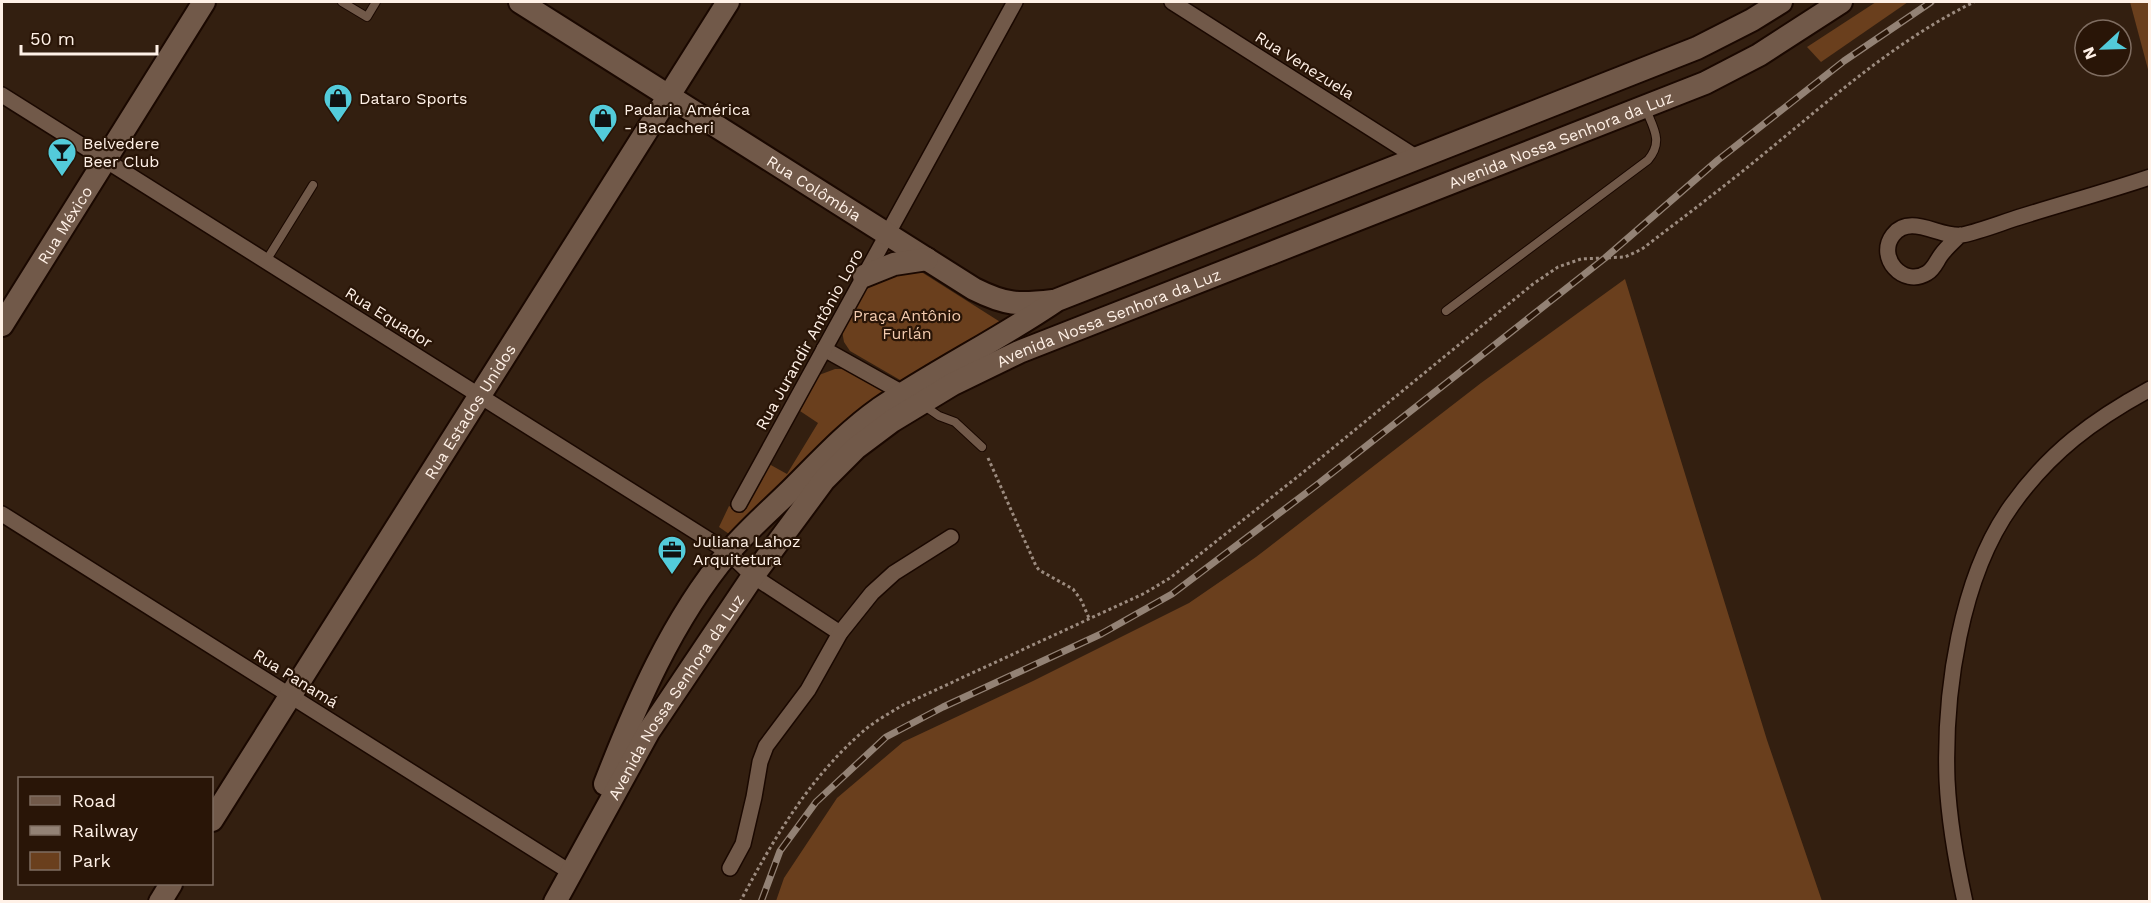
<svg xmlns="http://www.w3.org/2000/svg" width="2151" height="903" font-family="'Work Sans',sans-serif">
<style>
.green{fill:#6a3f1d}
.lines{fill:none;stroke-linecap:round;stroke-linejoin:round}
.lane-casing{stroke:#1a0800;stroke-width:10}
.street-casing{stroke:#1a0800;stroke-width:18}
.secondary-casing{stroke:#1a0800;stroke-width:26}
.path{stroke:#9c8b7f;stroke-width:3;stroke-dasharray:3 3;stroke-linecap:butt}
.lane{stroke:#715949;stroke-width:8}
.street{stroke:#715949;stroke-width:15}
.secondary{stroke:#715949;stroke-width:22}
.rail-casing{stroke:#938275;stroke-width:7}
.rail{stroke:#291507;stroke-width:4.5;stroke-dasharray:14;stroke-linecap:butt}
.labels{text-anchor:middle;stroke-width:4.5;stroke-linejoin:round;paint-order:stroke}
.street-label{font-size:16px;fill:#fff1e7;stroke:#291507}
.poi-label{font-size:16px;fill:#fff1e7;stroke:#291507;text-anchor:start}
.park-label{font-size:16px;fill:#f3cbaf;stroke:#291507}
</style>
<rect width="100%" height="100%" fill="#331f10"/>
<g class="green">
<path d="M 1876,2 L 1908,2 L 1821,62 L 1807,47 Z"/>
<path d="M 2130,2 L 2149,2 L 2149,73 Z"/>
<path d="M 906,271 L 923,273 L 1005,325 L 907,384 L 850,351 L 844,342 L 842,331 L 864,292 L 873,282 Z"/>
<path d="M 1625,279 L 1767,740 L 1822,901 L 776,901 L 784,878 L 837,798 L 903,742 L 1033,681 L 1189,603 L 1256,557 L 1481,383 Z"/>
<path d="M 835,369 L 844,369 L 889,395 L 732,536 L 719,527 L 729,506 L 743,513 L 769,464 L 787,474 L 818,423 L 800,411 L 819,375 Z"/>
</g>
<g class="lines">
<g class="lane-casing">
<g id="lane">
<path d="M 342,2 L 367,17 L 376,2"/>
<path d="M 266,261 L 313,185"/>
<path d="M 1446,311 L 1648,160 C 1664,141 1653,128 1645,107"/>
<path d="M 923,405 L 939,416 L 955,422 L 982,447"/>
</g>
</g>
<g class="street-casing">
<g id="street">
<path d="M 1172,2 L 1419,159"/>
<path d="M 2,95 L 728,552 L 753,576 L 840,633"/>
<path d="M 1960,235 C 1953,242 1946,248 1941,255 C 1936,262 1934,269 1927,273 C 1903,288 1876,257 1893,235 C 1910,213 1940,238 1962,235 C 1982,231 2003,222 2023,216 C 2065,203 2108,191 2150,177"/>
<path d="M 824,349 L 910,397"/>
<path d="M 739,504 L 1015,2"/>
<path d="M 2,514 L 570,872"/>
<path d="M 730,868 L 743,844 L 754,797 L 760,762 L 766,746 L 808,690 L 840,633 L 872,593 L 894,573 L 951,537"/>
<path d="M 1965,902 C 1956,861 1949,821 1947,780 C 1944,693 1960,577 2012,505 C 2050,452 2093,420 2150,389"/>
</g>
</g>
<g class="secondary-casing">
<g id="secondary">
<path id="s1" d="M 520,2 L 974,289 C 1006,305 1018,305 1053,301"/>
<path d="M 864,276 L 894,264 L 927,259"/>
<path id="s2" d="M 2,325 L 204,2"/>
<path d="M 605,784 C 636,704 672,620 728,553 C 748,529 773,508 795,486 C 822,459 848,431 879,409 C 937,370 1000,339 1057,300 L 1697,48 L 1752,20 L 1781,2"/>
<path id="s3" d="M 212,820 L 728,2"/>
<path d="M 160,902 L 171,884"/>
<path id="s4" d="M 555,902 L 649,731 L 753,576 L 824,480 L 856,448 L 892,421 L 953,384 L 1019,352 L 1705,83 L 1759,55 L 1841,2"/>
</g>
</g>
<g class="path">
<path d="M 988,458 L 1036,566 L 1039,570 L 1073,589 L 1081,600 L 1089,618"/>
<path d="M 740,902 C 774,838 810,776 867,728 C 877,720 890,713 901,706 L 1145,593 L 1170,578 L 1306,470 L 1533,284 L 1558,267 L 1581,259 L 1625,257 L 1642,249 C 1685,216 1729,183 1771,148 C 1837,94 1897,40 1974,2"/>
</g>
<use href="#lane" class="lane"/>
<use href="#street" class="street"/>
<use href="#secondary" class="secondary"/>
<g class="rail-casing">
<path id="rail" d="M 761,902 L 780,851 L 816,802 L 886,737 L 943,707 L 1101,634 L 1172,594 L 1318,484 L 1605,258 L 1718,160 L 1844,61 L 1931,2"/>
</g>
<use href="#rail" class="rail"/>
</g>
<defs>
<g id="shop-pin" transform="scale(1.5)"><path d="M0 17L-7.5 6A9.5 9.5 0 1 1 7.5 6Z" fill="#53cbda" stroke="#291507"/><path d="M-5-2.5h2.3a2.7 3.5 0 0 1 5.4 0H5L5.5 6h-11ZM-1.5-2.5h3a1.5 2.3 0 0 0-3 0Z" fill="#111"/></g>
<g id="bar-pin" transform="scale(1.5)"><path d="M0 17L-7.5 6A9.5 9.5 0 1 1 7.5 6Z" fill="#53cbda" stroke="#291507"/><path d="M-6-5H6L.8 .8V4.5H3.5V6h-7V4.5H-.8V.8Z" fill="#111"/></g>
<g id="office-pin" transform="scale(1.5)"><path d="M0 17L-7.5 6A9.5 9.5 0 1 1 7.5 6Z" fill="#53cbda" stroke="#291507"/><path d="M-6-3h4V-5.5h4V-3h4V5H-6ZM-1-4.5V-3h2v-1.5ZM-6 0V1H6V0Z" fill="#111"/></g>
</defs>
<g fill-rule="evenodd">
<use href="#shop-pin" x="338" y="98"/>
<use href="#shop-pin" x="603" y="118"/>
<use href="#bar-pin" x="62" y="152"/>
<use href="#office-pin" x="672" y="550"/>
</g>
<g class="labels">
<g class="street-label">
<text transform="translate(1305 65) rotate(32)" y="6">Rua Venezuela</text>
<text dy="6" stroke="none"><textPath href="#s4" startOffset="1318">Avenida Nossa Senhora da Luz</textPath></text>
<text dy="6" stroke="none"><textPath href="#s1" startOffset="348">Rua Colômbia</textPath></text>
<text dy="6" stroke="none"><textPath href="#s2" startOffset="118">Rua México</textPath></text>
<text transform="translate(389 317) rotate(32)" y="6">Rua Equador</text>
<text dy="6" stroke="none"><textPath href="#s4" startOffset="832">Avenida Nossa Senhora da Luz</textPath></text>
<text transform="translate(809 339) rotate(-61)" y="6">Rua Jurandir Antônio Loro</text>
<text dy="6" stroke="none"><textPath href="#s3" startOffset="483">Rua Estados Unidos</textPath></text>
<text transform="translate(296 678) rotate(32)" y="6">Rua Panamá</text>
<text dy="6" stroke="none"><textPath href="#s4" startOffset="238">Avenida Nossa Senhora da Luz</textPath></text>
</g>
<g class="poi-label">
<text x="359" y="104">Dataro Sports</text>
<text x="624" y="115">Padaria América<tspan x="624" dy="18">- Bacacheri</tspan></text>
<text x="83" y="149">Belvedere<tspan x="83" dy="18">Beer Club</tspan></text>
<text x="693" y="547">Juliana Lahoz<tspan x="693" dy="18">Arquitetura</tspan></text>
</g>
<g class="park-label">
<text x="907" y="321">Praça Antônio<tspan x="907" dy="18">Furlán</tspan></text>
</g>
</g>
<rect width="2151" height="903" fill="none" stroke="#fff1e7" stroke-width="6"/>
<rect x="18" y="777" width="195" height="108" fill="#291507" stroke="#7f6d61" stroke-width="1.5"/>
<rect x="30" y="796" width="30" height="9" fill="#715949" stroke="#7f6d61" stroke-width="1.5"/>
<text x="72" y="807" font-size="18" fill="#fff1e7">Road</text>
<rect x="30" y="826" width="30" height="9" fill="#938275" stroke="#7f6d61" stroke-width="1.5"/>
<text x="72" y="837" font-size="18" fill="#fff1e7">Railway</text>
<rect x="30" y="852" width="30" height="18" fill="#6a3f1d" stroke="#7f6d61" stroke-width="1.5"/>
<text x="72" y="867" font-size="18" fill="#fff1e7">Park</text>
<g transform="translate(2103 48) rotate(248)"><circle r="28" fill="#291507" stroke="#7f6d61" stroke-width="1.5"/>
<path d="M0-4.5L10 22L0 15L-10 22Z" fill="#53cbda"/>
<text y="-9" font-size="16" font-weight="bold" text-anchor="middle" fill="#fff1e7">N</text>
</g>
<path d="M21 45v9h136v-9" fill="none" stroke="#fff1e7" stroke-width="3"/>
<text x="30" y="45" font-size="18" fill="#fff1e7" stroke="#291507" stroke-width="4.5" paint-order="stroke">50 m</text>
</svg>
